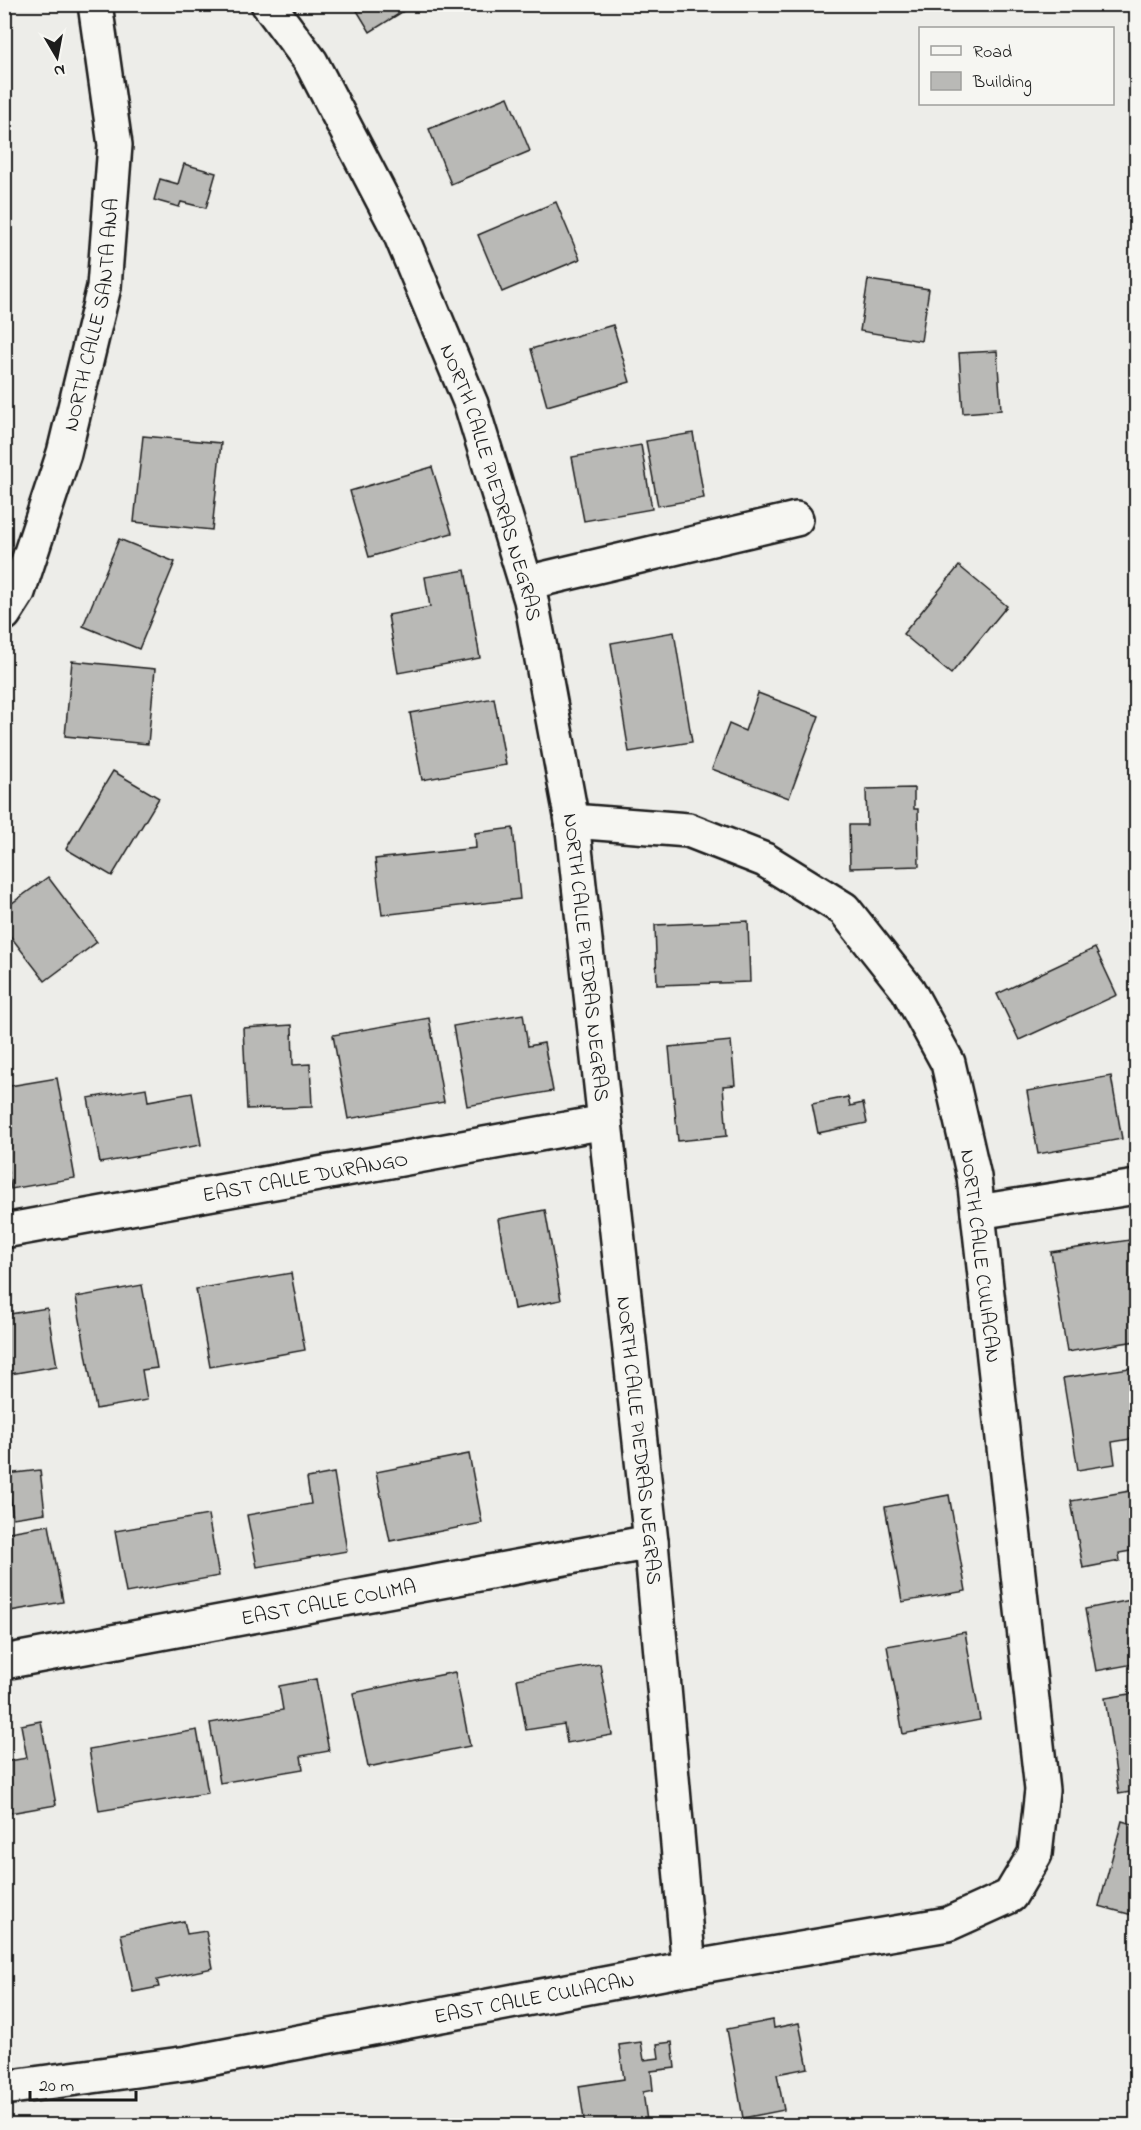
<svg xmlns="http://www.w3.org/2000/svg" width="1141" height="2130" font-family="'Indie Flower',sans-serif">
<style>
.building{fill:#b9b9b6;stroke:#1c1c1c;stroke-width:1.5}
.lines{fill:none;stroke-linecap:round;stroke-linejoin:round}
.street-casing{stroke:#1c1c1c;stroke-width:38}
.street{stroke:#f6f6f2;stroke-width:33}
.labels{text-anchor:middle;stroke-width:5;stroke-linejoin:round;paint-order:stroke}
.street-label{font-size:21px;fill:#1c1c1c;stroke:#f6f6f2}
</style>
<rect width="100%" height="100%" fill="#edede9"/>
<filter id="ink" filterUnits="userSpaceOnUse"><feTurbulence type="fractalNoise" baseFrequency=".0167" numOctaves="2"/><feDisplacementMap in="SourceGraphic" scale="12" xChannelSelector="R" yChannelSelector="G"/><feConvolveMatrix kernelMatrix="1 2 1 2 8 2 1 2 1" color-interpolation-filters="sRGB"/></filter>
<g filter="url(#ink)">
<g class="building">
<path d="M 353,4 L 415,4 L 370,32 Z"/>
<path d="M 508,97 L 530,151 L 451,184 L 429,129 Z"/>
<path d="M 184,164 L 216,173 L 206,208 L 181,202 L 179,207 L 154,200 L 160,179 L 178,184 Z"/>
<path d="M 556,202 L 580,259 L 502,292 L 478,235 Z"/>
<path d="M 868,280 L 929,289 L 921,341 L 860,331 Z"/>
<path d="M 613,325 L 630,382 L 547,406 L 531,349 Z"/>
<path d="M 997,351 L 1001,410 L 963,413 L 959,353 Z"/>
<path d="M 693,433 L 704,498 L 658,506 L 646,441 Z"/>
<path d="M 143,436 L 221,443 L 212,530 L 134,522 Z"/>
<path d="M 641,445 L 652,509 L 584,521 L 572,457 Z"/>
<path d="M 432,467 L 452,533 L 369,557 L 350,491 Z"/>
<path d="M 119,539 L 175,562 L 139,649 L 83,626 Z"/>
<path d="M 959,566 L 1007,606 L 951,674 L 903,634 Z"/>
<path d="M 465,570 L 480,658 L 398,673 L 388,615 L 430,607 L 425,577 Z"/>
<path d="M 674,632 L 692,742 L 629,752 L 611,643 Z"/>
<path d="M 72,661 L 155,669 L 148,744 L 65,736 Z"/>
<path d="M 758,693 L 819,716 L 789,798 L 712,769 L 729,724 L 745,731 Z"/>
<path d="M 494,698 L 506,765 L 422,780 L 410,713 Z"/>
<path d="M 113,771 L 159,798 L 112,876 L 66,849 Z"/>
<path d="M 914,788 L 914,809 L 918,809 L 919,866 L 850,868 L 849,825 L 867,825 L 866,789 Z"/>
<path d="M 513,828 L 520,899 L 382,915 L 375,859 L 476,848 L 475,833 Z"/>
<path d="M 48,877 L 97,942 L 45,981 L 4,928 L 4,909 Z"/>
<path d="M 748,921 L 750,982 L 657,985 L 655,925 Z"/>
<path d="M 1095,948 L 1117,995 L 1019,1040 L 997,994 Z"/>
<path d="M 523,1014 L 528,1046 L 544,1043 L 553,1091 L 467,1106 L 453,1026 Z"/>
<path d="M 429,1018 L 444,1102 L 348,1119 L 333,1035 Z"/>
<path d="M 292,1025 L 293,1065 L 310,1064 L 312,1107 L 247,1109 L 243,1028 Z"/>
<path d="M 731,1041 L 735,1085 L 723,1086 L 727,1136 L 678,1141 L 669,1047 Z"/>
<path d="M 1111,1076 L 1122,1139 L 1038,1154 L 1027,1091 Z"/>
<path d="M 57,1078 L 75,1178 L 11,1189 L 4,1154 L 4,1087 Z"/>
<path d="M 146,1088 L 148,1101 L 192,1093 L 201,1145 L 100,1163 L 88,1098 Z"/>
<path d="M 848,1097 L 850,1106 L 863,1103 L 867,1123 L 818,1133 L 812,1104 Z"/>
<path d="M 545,1210 L 561,1300 L 514,1309 L 498,1219 Z"/>
<path d="M 1136,1239 L 1136,1341 L 1067,1352 L 1051,1252 Z"/>
<path d="M 291,1273 L 305,1350 L 210,1367 L 196,1289 Z"/>
<path d="M 142,1285 L 157,1368 L 142,1370 L 147,1400 L 96,1409 L 76,1297 Z"/>
<path d="M 47,1308 L 57,1366 L 4,1375 L 4,1315 Z"/>
<path d="M 1136,1367 L 1136,1438 L 1112,1442 L 1115,1464 L 1078,1470 L 1063,1378 Z"/>
<path d="M 469,1454 L 482,1523 L 390,1541 L 376,1472 Z"/>
<path d="M 40,1470 L 45,1513 L 13,1518 L 7,1474 Z"/>
<path d="M 334,1473 L 347,1551 L 257,1567 L 247,1515 L 311,1504 L 307,1478 Z"/>
<path d="M 1136,1490 L 1136,1550 L 1119,1553 L 1120,1561 L 1083,1568 L 1071,1501 Z"/>
<path d="M 949,1495 L 966,1591 L 902,1602 L 885,1507 Z"/>
<path d="M 208,1515 L 219,1576 L 126,1593 L 115,1531 Z"/>
<path d="M 49,1525 L 63,1602 L 4,1612 L 4,1533 Z"/>
<path d="M 1136,1599 L 1136,1656 L 1133,1656 L 1134,1664 L 1096,1671 L 1085,1609 Z"/>
<path d="M 965,1632 L 980,1720 L 903,1734 L 887,1646 Z"/>
<path d="M 600,1664 L 612,1735 L 567,1743 L 564,1724 L 526,1730 L 517,1679 Z"/>
<path d="M 455,1672 L 470,1746 L 368,1767 L 353,1693 Z"/>
<path d="M 316,1679 L 329,1751 L 301,1756 L 303,1769 L 220,1783 L 210,1723 L 283,1710 L 279,1686 Z"/>
<path d="M 1136,1693 L 1136,1791 L 1119,1794 L 1105,1698 Z"/>
<path d="M 41,1721 L 56,1805 L 4,1814 L 4,1762 L 27,1758 L 21,1725 Z"/>
<path d="M 197,1730 L 208,1793 L 99,1811 L 89,1749 Z"/>
<path d="M 1122,1821 L 1136,1825 L 1136,1916 L 1099,1906 Z"/>
<path d="M 184,1921 L 187,1934 L 206,1931 L 213,1968 L 157,1980 L 159,1987 L 133,1992 L 121,1934 Z"/>
<path d="M 773,2020 L 774,2028 L 799,2023 L 808,2068 L 777,2074 L 784,2110 L 743,2118 L 727,2029 Z"/>
<path d="M 641,2042 L 644,2060 L 659,2058 L 657,2044 L 672,2042 L 675,2068 L 651,2071 L 653,2090 L 643,2092 L 647,2121 L 619,2126 L 585,2126 L 579,2086 L 624,2079 L 619,2045 Z"/>
</g>
<g class="lines">
<g class="street-casing">
<g id="street">
<path id="s1" d="M 268,4 L 311,62 L 399,231 L 471,404 L 531,600 L 572,821 L 651,1542 L 689,1968"/>
<path d="M 526,583 L 796,519"/>
<path id="s2" d="M 4,614 L 18,592 L 64,453 L 104,287 L 115,145 L 95,4"/>
<path d="M 978,1212 L 1136,1187"/>
<path id="s3" d="M 4,1231 L 605,1122"/>
<path id="s4" d="M 4,1662 L 651,1542"/>
<path id="s5" d="M 4,2088 L 188,2063 L 689,1968 L 948,1924 L 1010,1896 L 1035,1854 L 1042,1790 L 974,1177 L 948,1063 L 908,990 L 844,909 L 765,860 L 688,830 L 572,821"/>
</g>
</g>
<use href="#street" class="street"/>
</g>
</g>
<g class="labels">
<g class="street-label">
<text dy="7" stroke="none"><textPath href="#s2" startOffset="314">NORTH CALLE SANTA ANA</textPath></text>
<text dy="7" stroke="none"><textPath href="#s1" startOffset="531">NORTH CALLE PIEDRAS NEGRAS</textPath></text>
<text dy="7" stroke="none"><textPath href="#s1" startOffset="1017">NORTH CALLE PIEDRAS NEGRAS</textPath></text>
<text dy="7" stroke="none"><textPath href="#s3" startOffset="306">EAST CALLE DURANGO</textPath></text>
<text transform="translate(981 1256) rotate(83)" y="7">NORTH CALLE CULIACAN</text>
<text dy="7" stroke="none"><textPath href="#s1" startOffset="1503">NORTH CALLE PIEDRAS NEGRAS</textPath></text>
<text dy="7" stroke="none"><textPath href="#s4" startOffset="330">EAST CALLE COLIMA</textPath></text>
<text dy="7" stroke="none"><textPath href="#s5" startOffset="538">EAST CALLE CULIACAN</textPath></text>
</g>
</g>
<rect width="1141" height="2130" fill="none" stroke="#f6f6f2" stroke-width="24"/>
<rect x="12" y="12" width="1117" height="2106" fill="none" stroke="#1c1c1c" stroke-width="2" filter="url(#ink)"/>
<rect x="919" y="27" width="195" height="78" fill="#f6f6f2" stroke="#9f9f9c" stroke-width="1.5"/>
<rect x="931" y="46" width="30" height="9" fill="#f6f6f2" stroke="#9f9f9c" stroke-width="1.5"/>
<text x="973" y="57" font-size="18" fill="#1c1c1c">Road</text>
<rect x="931" y="72" width="30" height="18" fill="#b9b9b6" stroke="#9f9f9c" stroke-width="1.5"/>
<text x="973" y="87" font-size="18" fill="#1c1c1c">Building</text>
<g transform="translate(57 57) rotate(170)" stroke="#f6f6f2" stroke-width="4.5" paint-order="stroke">
<path d="M0-4.5L10 22L0 15L-10 22Z" fill="#1c1c1c"/>
<text y="-9" font-size="16" font-weight="bold" text-anchor="middle" fill="#1c1c1c">N</text>
</g>
<path d="M30 2091v9h106v-9" fill="none" stroke="#1c1c1c" stroke-width="3"/>
<text x="39" y="2091" font-size="18" fill="#1c1c1c" stroke="#f6f6f2" stroke-width="4.5" paint-order="stroke">20 m</text>
</svg>
